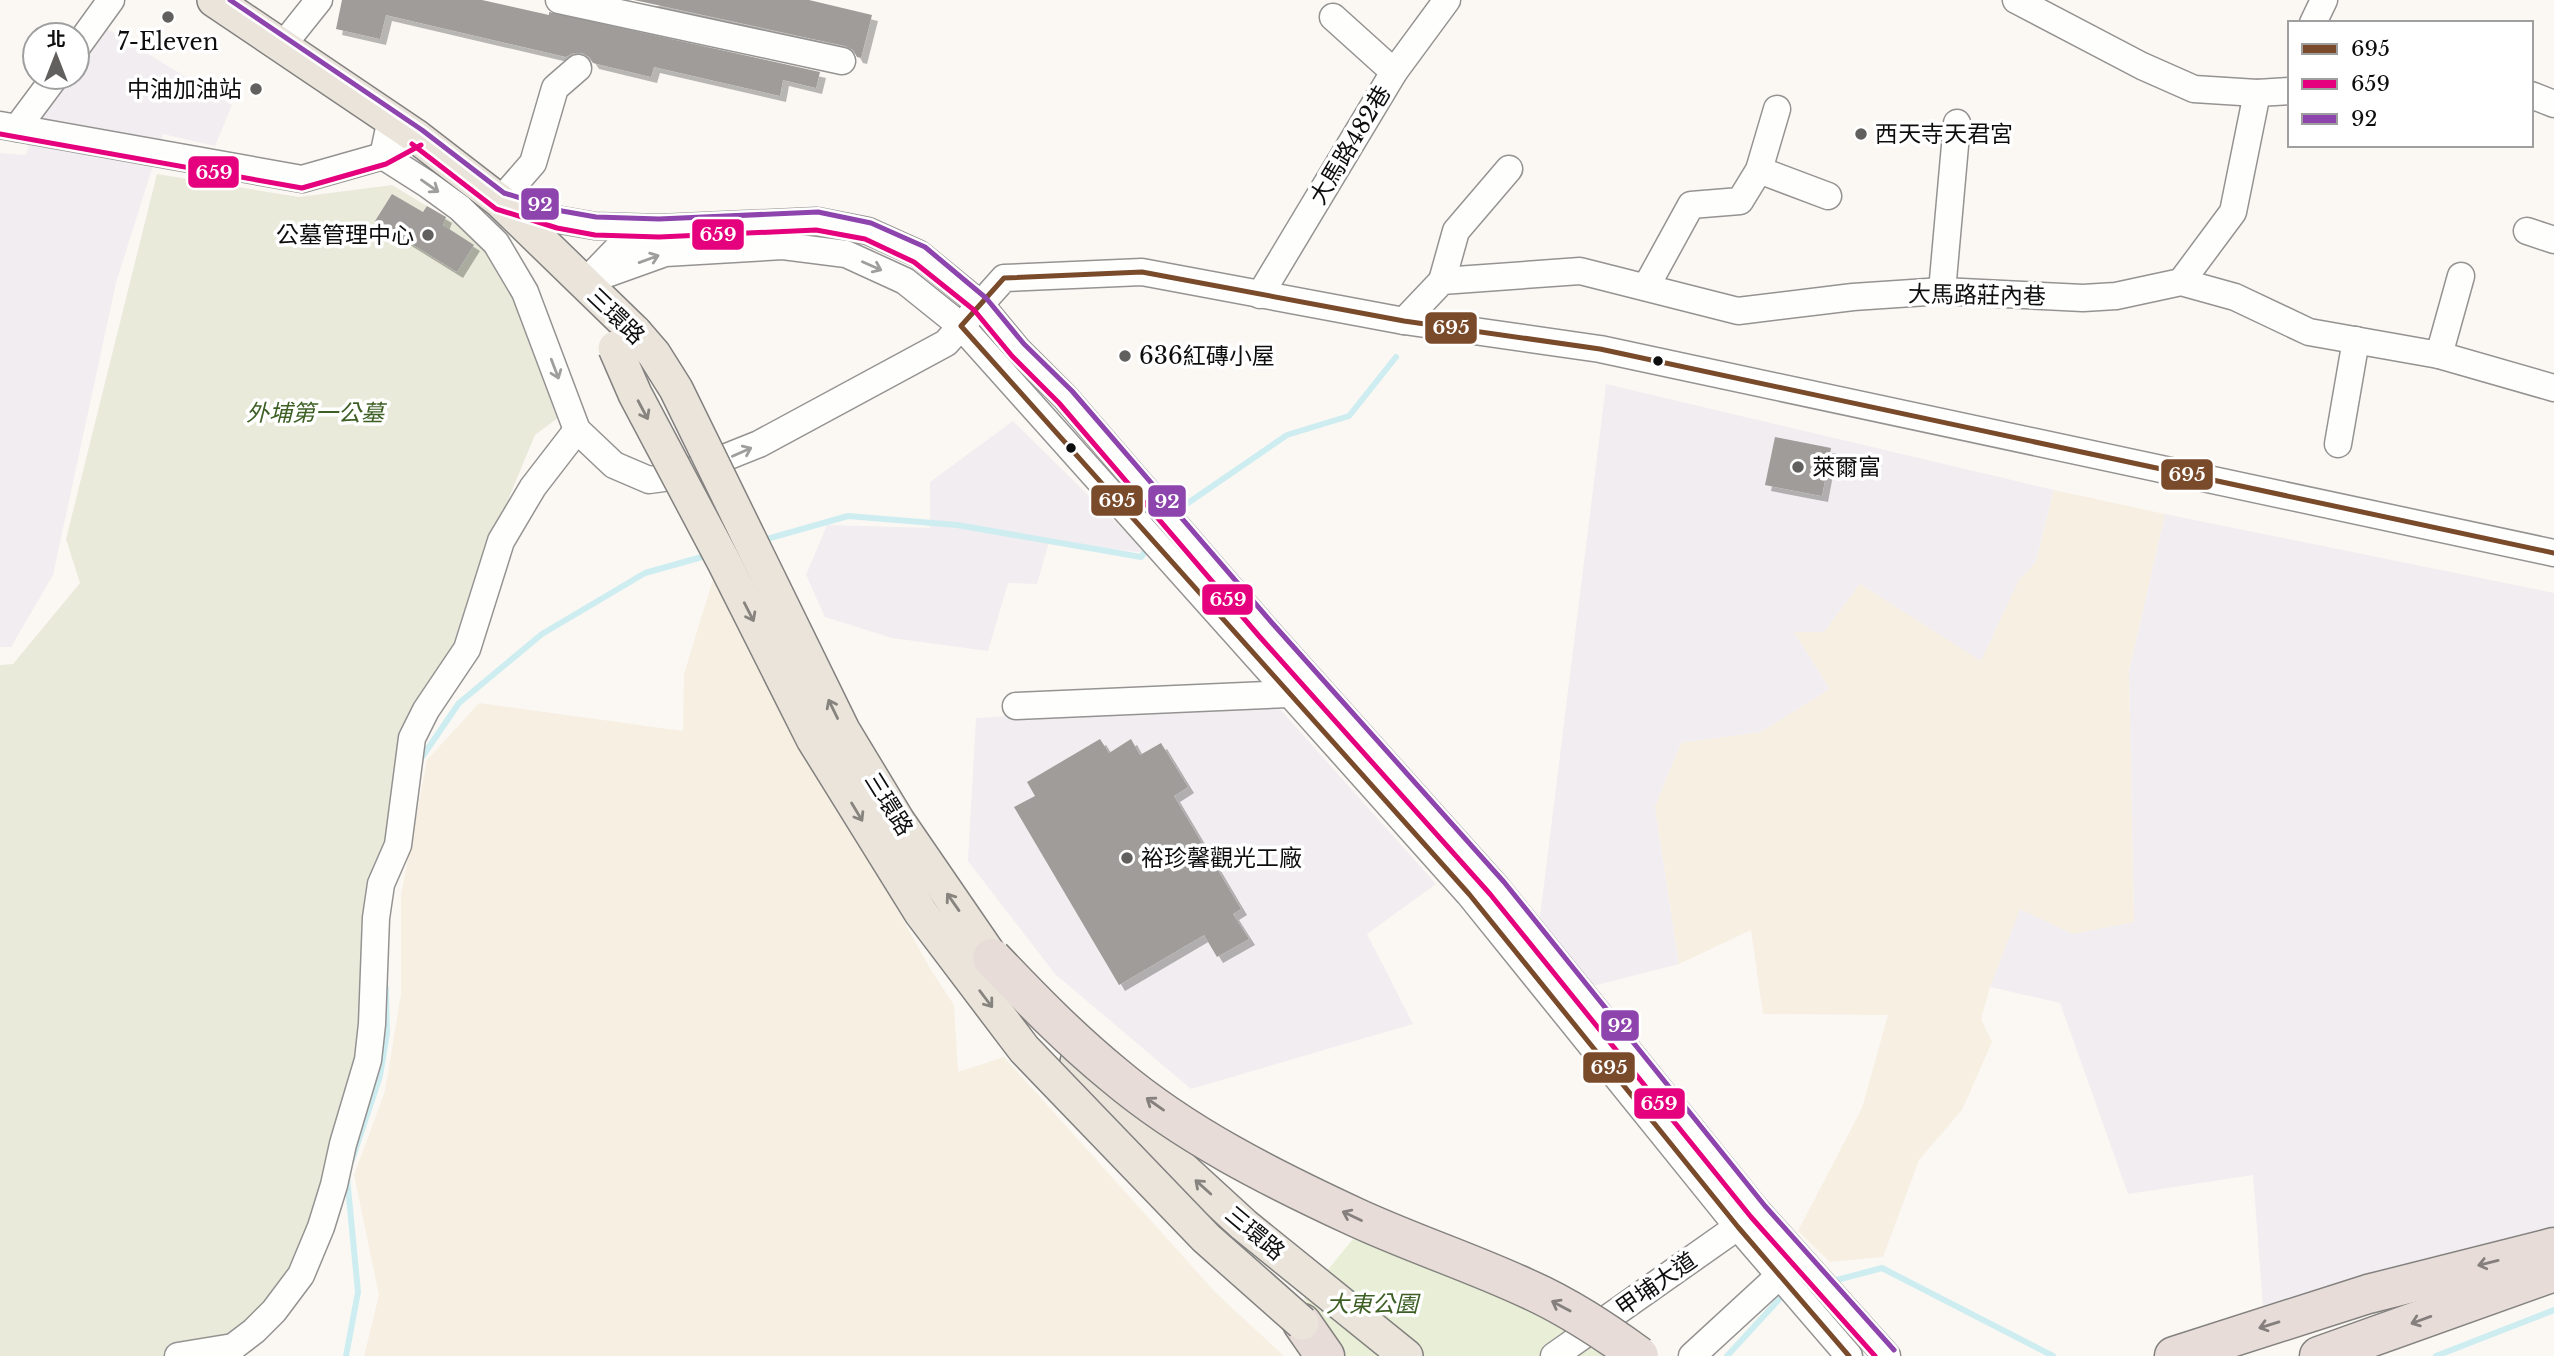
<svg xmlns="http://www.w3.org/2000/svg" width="2554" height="1356" font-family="'Libre Baskerville','Noto Sans TC',serif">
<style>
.industrial{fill:#f1edf0}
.farmland{fill:#f6efe2}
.green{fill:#e9eed6}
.cemetery{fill:#e9eada}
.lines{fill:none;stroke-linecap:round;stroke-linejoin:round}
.stream{stroke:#ceedf1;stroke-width:6}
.building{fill:#9f9c99;filter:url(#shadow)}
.minor-casing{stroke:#959392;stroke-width:29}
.major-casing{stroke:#82817f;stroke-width:36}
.highway-casing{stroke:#82817f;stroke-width:41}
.minor{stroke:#fefefd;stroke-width:26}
.major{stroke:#eae4db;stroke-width:33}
.highway{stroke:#e7dcd8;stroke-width:38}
.major-bridge-casing{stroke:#82817f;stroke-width:36;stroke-linecap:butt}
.highway-bridge-casing{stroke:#82817f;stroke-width:41;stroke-linecap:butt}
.major-bridge{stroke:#eae4db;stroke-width:33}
.highway-bridge{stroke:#e7dcd8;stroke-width:38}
.bus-1-casing{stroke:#fff;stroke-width:10}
.bus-2-casing{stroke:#fff;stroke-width:10}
.bus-3-casing{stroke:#fff;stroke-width:10}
.bus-1{stroke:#7a4b2a;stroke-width:5}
.bus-2{stroke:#e5007d;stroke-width:5}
.bus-3{stroke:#8e44ad;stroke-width:5}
.oneway{stroke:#9e9e9d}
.oneway2{stroke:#87847f}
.oneway3{stroke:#857f7d}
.poi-dot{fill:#61605e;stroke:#fff;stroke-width:2.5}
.bus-dot{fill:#0e0e0e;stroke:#fff;stroke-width:2.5}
.labels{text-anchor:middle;stroke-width:7;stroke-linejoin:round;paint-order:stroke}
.poi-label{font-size:23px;fill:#0e0e0e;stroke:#fff;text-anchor:start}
.street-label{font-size:23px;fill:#0e0e0e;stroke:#fff}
.park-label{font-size:23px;font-style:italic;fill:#3e6025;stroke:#fff}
.line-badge{stroke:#fff;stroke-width:2.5}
.badge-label{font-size:19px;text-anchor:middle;font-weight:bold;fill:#fff}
</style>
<defs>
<filter id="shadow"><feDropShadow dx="6" dy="6" stdDeviation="0" flood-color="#0004"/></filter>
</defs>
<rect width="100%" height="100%" fill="#fbf8f4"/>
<g class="industrial">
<path d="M 94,21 L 232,105 L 215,146 L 163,134 L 116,283 L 53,575 L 11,647 L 0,647 L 0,153 L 26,155 L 37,108 L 58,77 L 77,77 L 77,47 Z"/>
<path d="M 1606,384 L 2054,490 L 2036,562 L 2019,580 L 1981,662 L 1860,584 L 1824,632 L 1794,632 L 1830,689 L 1761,732 L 1681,743 L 1655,807 L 1679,964 L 1585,988 L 1538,933 Z"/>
<path d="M 1013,421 L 1147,553 L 1049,542 L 1037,584 L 1008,583 L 988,651 L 892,638 L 825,617 L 806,575 L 827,525 L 930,528 L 930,482 Z"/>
<path d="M 2165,514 L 2554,593 L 2554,1236 L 2263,1307 L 2253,1175 L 2128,1194 L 2060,1003 L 1990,987 L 2020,908 L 2073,934 L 2134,921 L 2129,671 Z"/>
<path d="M 1270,698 L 1436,884 L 1367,934 L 1413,1024 L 1191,1089 L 1055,974 L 968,861 L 976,718 Z"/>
</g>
<g class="farmland">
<path d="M 2054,490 L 2165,514 L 2129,671 L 2134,922 L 2073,934 L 2020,909 L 1990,987 L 1981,1019 L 1992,1042 L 1962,1110 L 1919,1160 L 1883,1257 L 1830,1262 L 1798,1231 L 1862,1108 L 1888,1015 L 1763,1014 L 1751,930 L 1679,964 L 1655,807 L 1681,743 L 1761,732 L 1830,689 L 1794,632 L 1824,632 L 1860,584 L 1981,661 L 2019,580 L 2036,562 Z"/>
<path d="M 713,579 L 931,970 L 954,1005 L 958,1072 L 1004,1057 L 1216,1293 L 1284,1356 L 364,1356 L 379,1295 L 354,1175 L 385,1091 L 401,994 L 401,895 L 427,760 L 479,703 L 683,731 L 684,674 Z"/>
</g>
<path class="green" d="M 1353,1239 L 1528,1303 L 1610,1356 L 1342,1356 L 1304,1299 Z"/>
<path class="cemetery" d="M 157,174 L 299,197 L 392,185 L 470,232 L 502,275 L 523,314 L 563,414 L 535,435 L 487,550 L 446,669 L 399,736 L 390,834 L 359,1080 L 327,1185 L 283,1282 L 258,1317 L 202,1356 L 0,1356 L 0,665 L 13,664 L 80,583 L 66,539 Z"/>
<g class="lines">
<g class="stream">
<path d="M 1176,516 L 1185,505 L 1287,435 L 1349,416 L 1396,357"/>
<path d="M 760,541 L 848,516 L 957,525 L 1141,557 L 1150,546"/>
<path d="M 420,760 L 459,703 L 542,634 L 645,573 L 709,555"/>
<path d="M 352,1160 L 380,1076 L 387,1033 L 386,988"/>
<path d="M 1829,1282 L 1882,1268 L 2053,1356"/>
<path d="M 346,1356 L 358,1292 L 347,1177"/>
<path d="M 1727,1356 L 1785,1293"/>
<path d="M 2436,1356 L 2554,1310"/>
</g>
</g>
<g class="building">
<path d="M 342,0 L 482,0 L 549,15 L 549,12 L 820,72 L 816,88 L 783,80 L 780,96 L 654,67 L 651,77 L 593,63 L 589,57 L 582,53 L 574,53 L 566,57 L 386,15 L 380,39 L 336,29 Z"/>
<path d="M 634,0 L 809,0 L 872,15 L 861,58 L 857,57 L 853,50 L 845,46 Z"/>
<path d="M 392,194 L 423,212 L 427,206 L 446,217 L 443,225 L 474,245 L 457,272 L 375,221 Z"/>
<path d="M 1775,437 L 1831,448 L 1822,496 L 1765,485 Z"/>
<path d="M 1100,739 L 1109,753 L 1131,739 L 1140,755 L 1161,743 L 1188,787 L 1174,796 L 1241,909 L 1233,914 L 1249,939 L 1217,957 L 1204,935 L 1119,985 L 1014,807 L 1035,796 L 1027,782 Z"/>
</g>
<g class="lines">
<g class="minor-casing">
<g id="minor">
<path d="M 559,0 L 842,61"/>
<path d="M 2016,0 L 2142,66 L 2194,89 L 2257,93 L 2290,91"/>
<path d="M 1333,17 L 1394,72"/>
<path d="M 2313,23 L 2324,0"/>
<path d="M 283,45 L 319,0"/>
<path d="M 77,47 L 111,0"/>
<path d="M 578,68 L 555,88 L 533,163 L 500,201 L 560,220 L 595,226 L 659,228 L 817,221 L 868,231 L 919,254 L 980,304 L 1018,350 L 1065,397 L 1266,630 L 1497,888 L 1758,1212 L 1887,1356"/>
<path d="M 2531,95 L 2554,104"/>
<path d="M 391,119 L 383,156 L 427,184 L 460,208 L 496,243 L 525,292 L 577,430 L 614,465 L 649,480 L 679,476 L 759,444 L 946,343 L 1004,278 L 1142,272 L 1404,321 L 1600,349 L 2554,553"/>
<path d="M 0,125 L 302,179 L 383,156 L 398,148"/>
<path d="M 17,128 L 55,77"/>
<path d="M 1759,170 L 1828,196"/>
<path d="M 2527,231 L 2554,240"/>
<path d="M 590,277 L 618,248 L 654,230"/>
<path d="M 1442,281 L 1456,231 L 1509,169"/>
<path d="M 584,282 L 665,253 L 783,246 L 846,254 L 905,281 L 961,326 L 1469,894 L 1738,1227 L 1849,1356"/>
<path d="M 2181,282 L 2233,212 L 2257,93"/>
<path d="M 1646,287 L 1691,205 L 1740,201 L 1759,170 L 1777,109"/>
<path d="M 1942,291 L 1957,123"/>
<path d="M 1260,295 L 1394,72 L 1447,0"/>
<path d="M 1404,321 L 1442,281 L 1580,271 L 1738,311 L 1853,297 L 1942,291 L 2083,298 L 2116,296 L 2181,282 L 2235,297 L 2309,332 L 2439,355 L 2554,388"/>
<path d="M 2439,355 L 2461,276"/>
<path d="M 2338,444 L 2356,340"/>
<path d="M 1016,706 L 1289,694"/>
<path d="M 178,1356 L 233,1347 L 254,1331 L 274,1311 L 301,1275 L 321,1227 L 334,1185 L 343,1144 L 368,1060 L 372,1024 L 376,918 L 381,884 L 398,845 L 412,738 L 426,710 L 467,649 L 501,541 L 533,487 L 577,430"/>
<path d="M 1554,1356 L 1750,1218"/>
<path d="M 1692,1356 L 1780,1275 L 1794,1265"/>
</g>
</g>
<g class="major-casing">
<g id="major">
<path d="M 214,0 L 417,137 L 500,201 L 635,332"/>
<path d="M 1077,1062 L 1148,1137 L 1244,1225 L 1406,1356"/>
</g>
</g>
<g class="highway-casing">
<g id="highway">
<path d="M 1302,1323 L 1325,1356"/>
<path d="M 2174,1356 L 2368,1294 L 2554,1247"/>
<path d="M 2319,1356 L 2554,1272"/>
</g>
</g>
<use href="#minor" class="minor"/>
<use href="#major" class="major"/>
<use href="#highway" class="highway"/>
<g class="major-bridge-casing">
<g id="major-bridge">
<path d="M 635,332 L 654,354 L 676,389 L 843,730 L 898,821 L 992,958"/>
<path d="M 615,348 L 635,394 L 724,562 L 813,739 L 921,913 L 1024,1049 L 1206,1238 L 1302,1323"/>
</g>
</g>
<g class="highway-bridge-casing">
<path id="highway-bridge" d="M 992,958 C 1031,999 1070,1039 1114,1075 C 1185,1135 1271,1178 1355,1217 C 1411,1243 1470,1262 1526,1288 C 1567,1306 1603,1330 1639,1356"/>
</g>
<use href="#major-bridge" class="major-bridge"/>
<use href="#highway-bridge" class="highway-bridge"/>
<g class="bus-1-casing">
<path id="bus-1" d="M 1849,1356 L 1738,1227 L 1469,894 L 961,326 L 1004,278 L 1142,272 L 1404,321 L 1600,349 L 2554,553"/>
</g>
<g class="bus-2-casing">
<g id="bus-2">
<path d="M 0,134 L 302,188 L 386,164 L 421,145"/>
<path d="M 412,144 L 496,209 L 557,228 L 595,235 L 659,237 L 816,230 L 865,239 L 914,262 L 974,310 L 1012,356 L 1059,403 L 1259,636 L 1490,894 L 1751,1217 L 1875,1356"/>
</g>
</g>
<g class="bus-3-casing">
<path id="bus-3" d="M 230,0 L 422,130 L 504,193 L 562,211 L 596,217 L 659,219 L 818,212 L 871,223 L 925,247 L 986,298 L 1024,344 L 1072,391 L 1273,624 L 1504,882 L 1765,1206 L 1894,1350"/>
</g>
<use href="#bus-1" class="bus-1"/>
<use href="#bus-2" class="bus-2"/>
<use href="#bus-3" class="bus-3"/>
</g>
<defs><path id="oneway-shaft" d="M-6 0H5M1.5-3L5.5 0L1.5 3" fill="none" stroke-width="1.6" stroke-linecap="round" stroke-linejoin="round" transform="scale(1.75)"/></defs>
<g class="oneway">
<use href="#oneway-shaft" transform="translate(430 186) rotate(35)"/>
<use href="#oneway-shaft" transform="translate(649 259) rotate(-20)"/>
<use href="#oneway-shaft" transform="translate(872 266) rotate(24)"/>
<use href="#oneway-shaft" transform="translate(555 369) rotate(69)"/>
<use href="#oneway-shaft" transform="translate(742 452) rotate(-24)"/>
</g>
<g class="oneway2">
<use href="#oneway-shaft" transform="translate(643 410) rotate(62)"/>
<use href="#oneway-shaft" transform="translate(749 612) rotate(63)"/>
<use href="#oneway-shaft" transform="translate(833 709) rotate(-116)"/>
<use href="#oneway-shaft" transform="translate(857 812) rotate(59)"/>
<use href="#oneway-shaft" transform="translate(953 902) rotate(-125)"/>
<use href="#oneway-shaft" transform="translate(986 999) rotate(53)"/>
<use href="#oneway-shaft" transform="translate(1203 1187) rotate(-138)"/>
</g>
<g class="oneway3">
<use href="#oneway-shaft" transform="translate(1155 1104) rotate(-145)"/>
<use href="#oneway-shaft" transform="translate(1352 1216) rotate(-155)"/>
<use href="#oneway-shaft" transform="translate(2488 1263) rotate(166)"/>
<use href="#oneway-shaft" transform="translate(1561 1306) rotate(-152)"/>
<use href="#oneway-shaft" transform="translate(2421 1320) rotate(160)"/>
<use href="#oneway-shaft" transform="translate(2269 1325) rotate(163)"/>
</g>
<g class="poi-dot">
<circle cx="168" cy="17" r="7"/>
<circle cx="256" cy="89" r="7"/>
<circle cx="1861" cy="134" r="7"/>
<circle cx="428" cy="235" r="7"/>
<circle cx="1125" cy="356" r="7"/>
<circle cx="1798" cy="467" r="7"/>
<circle cx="1127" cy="858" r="7"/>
</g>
<g class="bus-dot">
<circle cx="1658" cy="361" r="6"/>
<circle cx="1071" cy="448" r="6"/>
</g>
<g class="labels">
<g class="poi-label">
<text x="168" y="50" text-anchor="middle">7-Eleven</text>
<text x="242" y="97" text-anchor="end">中油加油站</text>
<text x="1875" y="142">西天寺天君宮</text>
<text x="414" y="243" text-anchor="end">公墓管理中心</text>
<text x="1139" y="364">636紅磚小屋</text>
<text x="1812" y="475">萊爾富</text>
<text x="1141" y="866">裕珍馨觀光工廠</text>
</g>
<g class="street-label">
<text transform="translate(1350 145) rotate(-59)" y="8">大馬路482巷</text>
<text transform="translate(1977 295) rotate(1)" y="8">大馬路莊內巷</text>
<text transform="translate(616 316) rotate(44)" y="8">三環路</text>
<text transform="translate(889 804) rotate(58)" y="8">三環路</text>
<text transform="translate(1255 1233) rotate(40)" y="8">三環路</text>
<text transform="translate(1656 1284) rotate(-35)" y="8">甲埔大道</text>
</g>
<g class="park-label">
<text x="315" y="421">外埔第一公墓</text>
<text x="1372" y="1312">大東公園</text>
</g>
</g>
<g class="line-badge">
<rect x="187" y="155" width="53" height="34" rx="7" fill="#e5007d"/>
<rect x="520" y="187" width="40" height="34" rx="7" fill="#8e44ad"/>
<rect x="691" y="218" width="54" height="33" rx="7" fill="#e5007d"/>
<rect x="1424" y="311" width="54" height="34" rx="7" fill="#7a4b2a"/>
<rect x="2160" y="458" width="54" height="33" rx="7" fill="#7a4b2a"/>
<rect x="1090" y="484" width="54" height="33" rx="7" fill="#7a4b2a"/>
<rect x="1147" y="484" width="40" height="34" rx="7" fill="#8e44ad"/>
<rect x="1201" y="583" width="53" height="33" rx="7" fill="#e5007d"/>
<rect x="1600" y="1009" width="40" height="33" rx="7" fill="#8e44ad"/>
<rect x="1582" y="1051" width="54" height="33" rx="7" fill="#7a4b2a"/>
<rect x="1633" y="1087" width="53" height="33" rx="7" fill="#e5007d"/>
</g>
<g class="badge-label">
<text x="214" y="179">659</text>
<text x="540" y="211">92</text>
<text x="718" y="241">659</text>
<text x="1451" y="334">695</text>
<text x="2187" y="481">695</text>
<text x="1117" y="507">695</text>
<text x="1167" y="508">92</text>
<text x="1228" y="606">659</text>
<text x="1620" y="1032">92</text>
<text x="1609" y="1074">695</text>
<text x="1659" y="1110">659</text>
</g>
<rect x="2288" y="21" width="245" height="126" fill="#ffffff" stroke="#9f9f9f" stroke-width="2"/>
<rect x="2302" y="44" width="35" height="10" fill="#7a4b2a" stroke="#9f9f9f" stroke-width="2"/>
<text x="2351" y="56" font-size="21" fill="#0e0e0e">695</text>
<rect x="2302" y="79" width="35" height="10" fill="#e5007d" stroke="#9f9f9f" stroke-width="2"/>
<text x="2351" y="91" font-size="21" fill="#0e0e0e">659</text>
<rect x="2302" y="114" width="35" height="10" fill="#8e44ad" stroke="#9f9f9f" stroke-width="2"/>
<text x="2351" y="126" font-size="21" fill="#0e0e0e">92</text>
<g transform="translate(56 56)"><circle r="33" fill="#ffffff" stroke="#9f9f9f" stroke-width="2"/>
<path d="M0-5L12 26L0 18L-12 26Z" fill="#61605e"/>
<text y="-10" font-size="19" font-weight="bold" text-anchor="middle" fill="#0e0e0e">北</text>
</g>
</svg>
